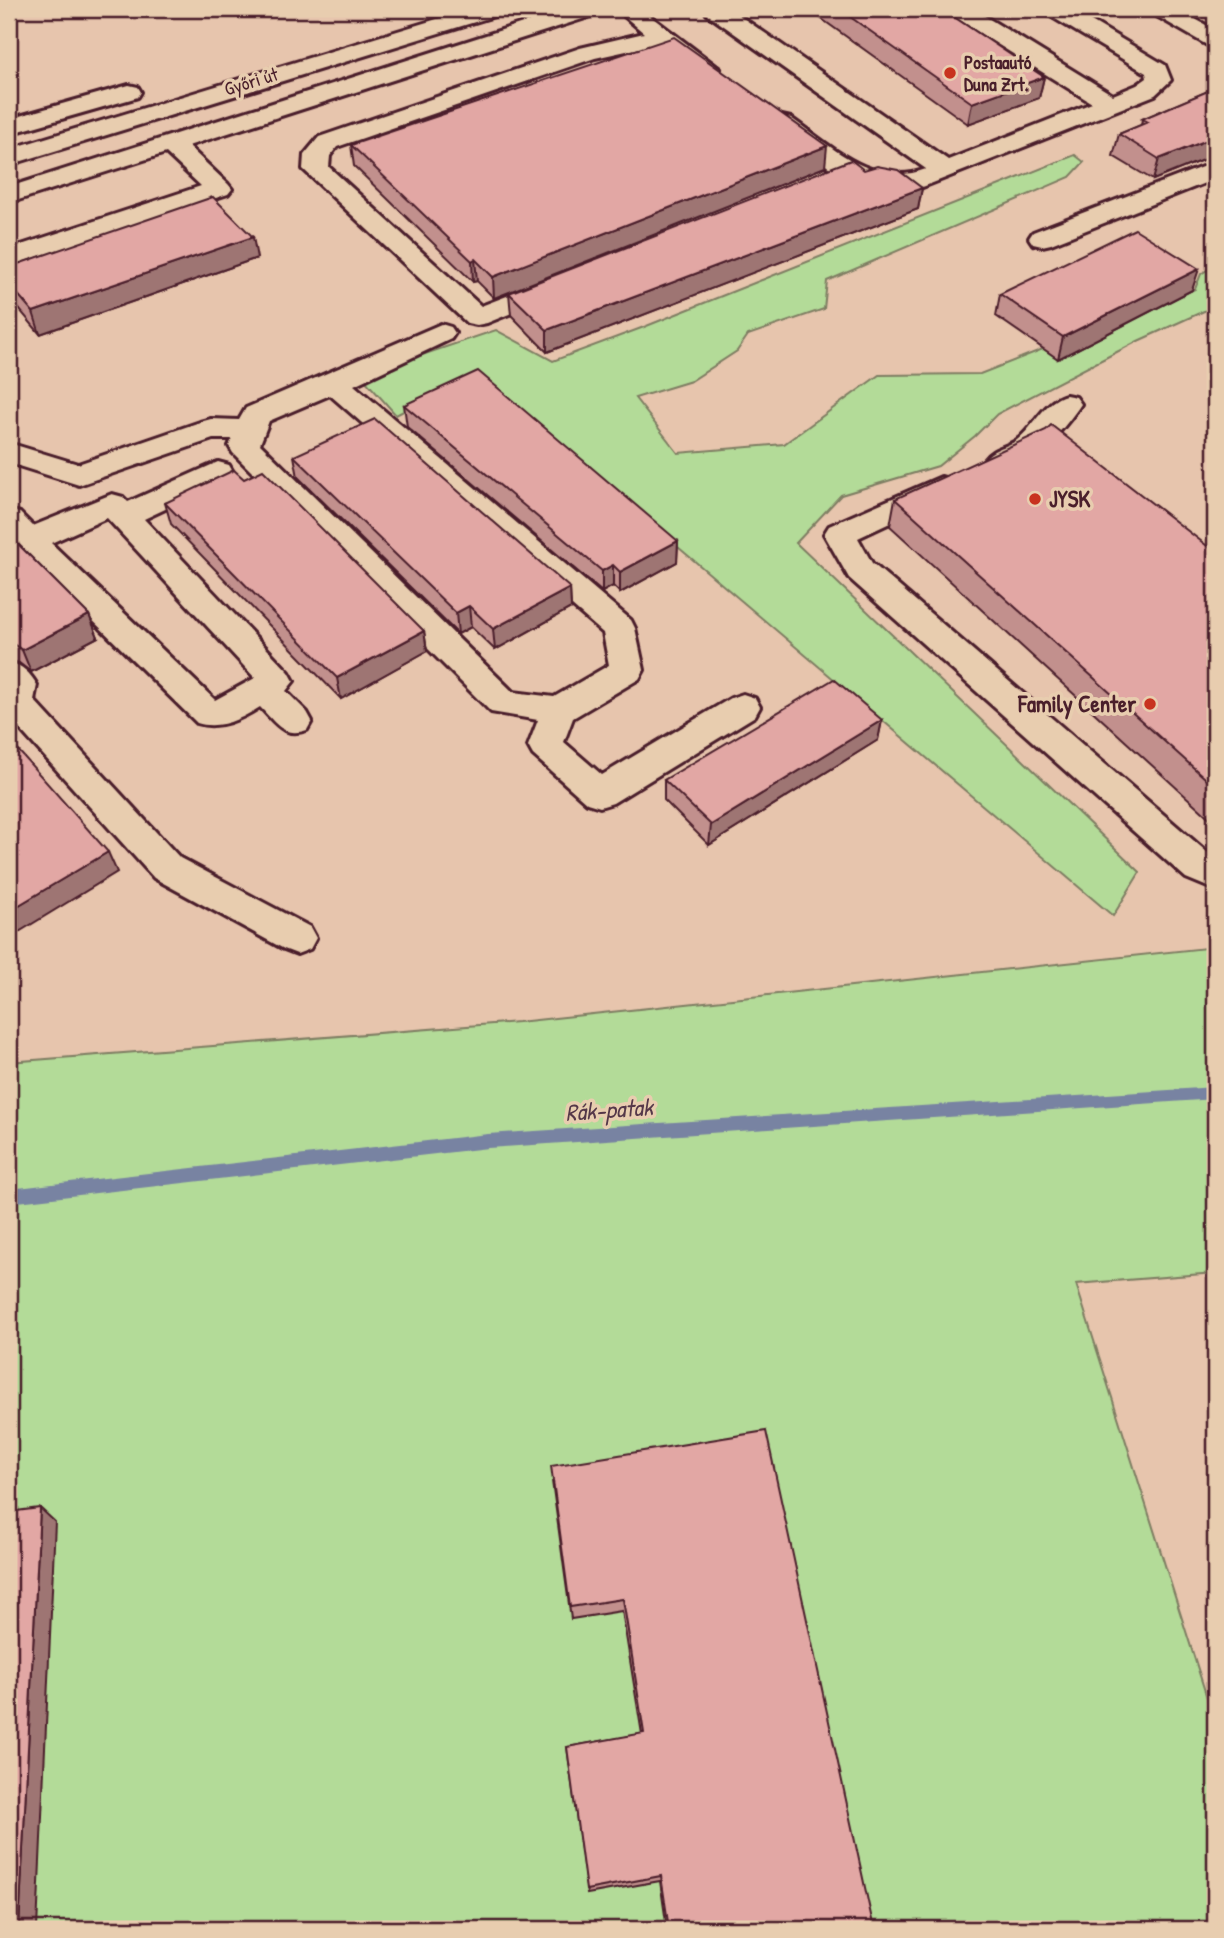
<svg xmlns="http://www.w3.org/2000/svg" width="1224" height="1938" font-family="'Patrick Hand',sans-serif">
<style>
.green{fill:#b3db98;stroke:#7e7d62;stroke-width:2}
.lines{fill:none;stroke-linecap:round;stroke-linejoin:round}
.stream{fill:#7883a2;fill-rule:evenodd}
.minor-casing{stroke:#4a1f2b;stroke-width:6}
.major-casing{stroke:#4a1f2b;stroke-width:6}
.minor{fill:#e8cdaf;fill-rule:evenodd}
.major{fill:#e8cdaf;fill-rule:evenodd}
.wall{fill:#c2908d;stroke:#4a1f2b;stroke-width:2}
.shaded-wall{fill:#9e7573;stroke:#4a1f2b;stroke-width:2}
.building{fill:#e2a7a4;stroke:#4a1f2b;stroke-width:2}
.poi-dot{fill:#c8321e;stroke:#e8cdaf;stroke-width:2.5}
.labels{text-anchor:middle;stroke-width:7;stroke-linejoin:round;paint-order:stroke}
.far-poi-label{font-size:19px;font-weight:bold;fill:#4a1f2b;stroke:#e8cdaf;text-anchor:start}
.far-street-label{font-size:19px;fill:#4a1f2b;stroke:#e8cdaf}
.poi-label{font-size:23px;font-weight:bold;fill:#4a1f2b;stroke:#e8cdaf;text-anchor:start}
.water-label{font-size:24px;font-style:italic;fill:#553849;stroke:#e8cdaf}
</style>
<rect width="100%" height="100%" fill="#e7c5ad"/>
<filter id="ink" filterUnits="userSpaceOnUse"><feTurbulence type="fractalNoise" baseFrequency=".0143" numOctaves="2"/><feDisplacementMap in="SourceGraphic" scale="14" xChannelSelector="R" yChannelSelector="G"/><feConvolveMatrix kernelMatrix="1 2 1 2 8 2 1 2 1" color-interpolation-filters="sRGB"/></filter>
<g filter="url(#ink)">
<g class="green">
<path d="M 1075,155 L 1084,162 L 1070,177 L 827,281 L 824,309 L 748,335 L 737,351 L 691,381 L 635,398 L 678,453 L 784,444 L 879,375 L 980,374 L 1195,289 L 1201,274 L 1215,265 L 1215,306 L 1138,341 L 997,414 L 975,436 L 938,466 L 841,495 L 796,543 L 1140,872 L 1113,916 L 474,374 L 396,415 L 364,379 L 419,356 L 496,330 L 553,361 L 644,327 Z"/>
<path d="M 1215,947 L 1215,1273 L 1076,1284 L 1215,1723 L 1215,1929 L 9,1929 L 9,1062 L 518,1022 Z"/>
</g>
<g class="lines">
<path class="stream" d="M 1215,1087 L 1215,1099 L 488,1148 L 9,1203 L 9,1189 L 488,1134 Z"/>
<g class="minor-casing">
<g id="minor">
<path d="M 567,9 L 601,9 L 598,14 L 188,146 L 228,184 L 232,189 L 228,194 L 9,266 L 9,249 L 201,186 L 166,153 L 9,203 L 9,187 Z"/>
<path d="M 616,9 L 641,9 L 720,69 L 716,74 L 700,74 L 658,44 L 595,58 L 337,147 L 330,156 L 329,167 L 481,306 L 559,276 L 569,278 L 573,284 L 569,290 L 487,323 L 477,325 L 467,323 L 303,169 L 304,155 L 319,137 L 580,48 L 644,33 Z"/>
<path d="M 704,9 L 730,9 L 948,160 L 1092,103 L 949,14 L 946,9 L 973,9 L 1113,95 L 1137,85 L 1147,78 L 1146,73 L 1047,14 L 1044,9 L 1071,9 L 1165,65 L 1171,80 L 1155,95 L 910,192 L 853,181 L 840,175 L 773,128 L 770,123 L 773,118 L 782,116 L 791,118 C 831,146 874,189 926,169 L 707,14 Z"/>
<path d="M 1150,9 L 1177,9 L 1215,30 L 1215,47 L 1207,45 L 1153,14 Z"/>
<path d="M 1215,162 L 1215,179 L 1051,244 L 1042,246 L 1033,244 L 1029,238 L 1033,232 Z"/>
<path d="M 441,324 L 451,327 L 455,333 L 451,339 L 354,385 L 631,620 L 635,628 L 644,670 L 639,679 L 573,718 L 564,742 L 602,775 L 731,698 L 743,694 L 755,698 L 760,707 L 755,716 L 613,803 L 600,807 L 587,803 L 533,755 L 528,746 L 538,720 L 491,712 L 233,453 L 229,446 L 232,439 L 213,439 L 79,485 L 9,463 L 9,443 L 78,464 L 200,422 L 211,419 L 239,420 L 246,408 ZM 330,395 L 603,633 L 609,665 L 554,697 L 513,692 L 260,444 L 269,421 Z"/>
<path d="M 1066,395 L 1076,397 L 1081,404 C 1062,432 1025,477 988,467 L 984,460 C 992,448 1006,448 1017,440 C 1035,426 1044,401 1066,395 Z"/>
<path d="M 218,462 L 229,465 L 233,472 L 229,479 L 144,519 L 289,672 L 294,681 L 286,691 L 307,712 L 312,721 L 307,730 C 283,738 276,723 260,707 C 241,719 219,730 197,723 L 9,538 L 9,510 L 20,513 L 33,526 L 112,494 L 123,497 L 128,502 ZM 107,518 L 255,678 L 215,700 L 51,543 Z"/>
<path d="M 941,477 L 952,480 L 956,487 L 952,494 L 858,538 L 872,563 L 1215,859 L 1215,890 L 1186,878 L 849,578 L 824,534 L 829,526 Z"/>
<path d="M 9,662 C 23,666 30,673 37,685 L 34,700 L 180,858 L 310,927 L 316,938 L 310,949 L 297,954 L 284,949 L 154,878 L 9,717 Z"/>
</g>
</g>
<g class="major-casing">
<g id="major">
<path d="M 470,9 L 504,9 L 501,14 L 9,165 L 9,149 Z"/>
<path d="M 129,85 L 138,87 L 141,92 L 138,97 L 9,134 L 9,119 Z"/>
</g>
</g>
<use href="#minor" class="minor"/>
<use href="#major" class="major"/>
</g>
<g class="wall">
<path d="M 820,9 L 942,9 L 1044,77 L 1039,98 L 968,124 L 819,17 Z"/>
<path d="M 1215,88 L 1215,155 L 1153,180 L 1113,156 L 1119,134 L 1141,125 L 1142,119 Z"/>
<path d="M 351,145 L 825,167 L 494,298 L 477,281 L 473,282 L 354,166 Z"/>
<path d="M 864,170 L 922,188 L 918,209 L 547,352 L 511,315 L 509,293 Z"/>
<path d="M 257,258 L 40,334 L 9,297 L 9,267 Z"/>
<path d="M 1192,290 L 1058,359 L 996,316 L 1000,294 Z"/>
<path d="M 404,405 L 678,541 L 677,562 L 620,593 L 613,586 L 602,592 L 407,427 Z"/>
<path d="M 294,456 L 570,588 L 571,608 L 495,650 L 471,627 L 458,634 L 298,477 Z"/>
<path d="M 244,479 L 424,631 L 427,651 L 341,699 L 171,524 L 165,503 Z"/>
<path d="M 895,499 L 1215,552 L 1215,823 L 890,526 Z"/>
<path d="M 9,535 L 89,615 L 98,637 L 31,672 L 19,663 L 9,660 Z"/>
<path d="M 882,720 L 878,740 L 709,845 L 664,800 L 664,780 Z"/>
<path d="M 552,1481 L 874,1929 L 667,1929 L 660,1881 L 587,1894 L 567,1747 L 642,1734 L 622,1611 L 571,1619 Z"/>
</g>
<g class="shaded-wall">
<path d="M 1044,77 L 1039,98 L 968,124 L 972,103 Z"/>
<path d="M 1215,137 L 1215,155 L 1153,180 L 1159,159 Z"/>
<path d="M 827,146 L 825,167 L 494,298 L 493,277 Z"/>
<path d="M 922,188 L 918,209 L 547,352 L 547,330 Z"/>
<path d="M 253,237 L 257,258 L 40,334 L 33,312 Z"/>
<path d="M 475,259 L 477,281 L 473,282 L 472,261 Z"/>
<path d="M 1199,269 L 1192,290 L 1058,359 L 1063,337 Z"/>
<path d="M 678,541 L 677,562 L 620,593 L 620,572 Z"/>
<path d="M 613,565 L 613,586 L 602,592 L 602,571 Z"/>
<path d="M 570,588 L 571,608 L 495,650 L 493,629 Z"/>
<path d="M 469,606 L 471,627 L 458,634 L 456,613 Z"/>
<path d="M 89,615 L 98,637 L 31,672 L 22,650 Z"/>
<path d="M 424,631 L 427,651 L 341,699 L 337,678 Z"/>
<path d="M 882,720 L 878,740 L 709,845 L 711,825 Z"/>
<path d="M 108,852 L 117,872 L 9,938 L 9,911 Z"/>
<path d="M 40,1508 L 55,1522 L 37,1929 L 19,1929 Z"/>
</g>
<g class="building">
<path d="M 839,9 L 942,9 L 1044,77 L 972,103 Z"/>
<path d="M 674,37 L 827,146 L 493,277 L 475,259 L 472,261 L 351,145 Z"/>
<path d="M 1215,88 L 1215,137 L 1159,159 L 1119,134 L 1148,122 L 1142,119 Z"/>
<path d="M 851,160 L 864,170 L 877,166 L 898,170 L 922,188 L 547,330 L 509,293 Z"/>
<path d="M 213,197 L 253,237 L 33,312 L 9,284 L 9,267 Z"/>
<path d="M 1135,229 L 1199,269 L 1063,337 L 1000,294 Z"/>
<path d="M 478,371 L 678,541 L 620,572 L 613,565 L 602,571 L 404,405 Z"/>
<path d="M 375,419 L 570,588 L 493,629 L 469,606 L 456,613 L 294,456 Z"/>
<path d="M 1051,425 L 1215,552 L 1215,787 L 895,499 L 1046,430 Z"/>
<path d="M 234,470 L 244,479 L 263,470 L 424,631 L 337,678 L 165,503 Z"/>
<path d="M 9,535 L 89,615 L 22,650 L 9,641 Z"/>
<path d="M 834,679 L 882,720 L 711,825 L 664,780 Z"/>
<path d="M 9,740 L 108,852 L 9,911 Z"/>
<path d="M 766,1431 L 874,1929 L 669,1929 L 661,1876 L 586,1890 L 567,1747 L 644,1733 L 623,1599 L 570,1607 L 551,1466 Z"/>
<path d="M 40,1508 L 19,1929 L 9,1929 L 9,1512 Z"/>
</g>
</g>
<g class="poi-dot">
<circle cx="950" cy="73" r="7"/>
<circle cx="1035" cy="499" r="7"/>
<circle cx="1150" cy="704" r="7"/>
</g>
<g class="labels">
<g class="far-poi-label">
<text x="964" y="69">Postaautó<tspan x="964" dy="22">Duna Zrt.</tspan></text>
</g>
<g class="far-street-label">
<text transform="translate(251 81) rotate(-17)" y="7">Győri út</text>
</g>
<g class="poi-label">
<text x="1049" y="507">JYSK</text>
<text x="1136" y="712" text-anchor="end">Family Center</text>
</g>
<g class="water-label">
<text transform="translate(609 1110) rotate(-4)" y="8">Rák-patak</text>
</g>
</g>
<rect width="1224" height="1938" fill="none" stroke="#e8cdaf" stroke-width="35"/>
<rect x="18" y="18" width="1189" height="1903" fill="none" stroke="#4a1f2b" stroke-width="2.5" filter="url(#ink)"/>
</svg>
